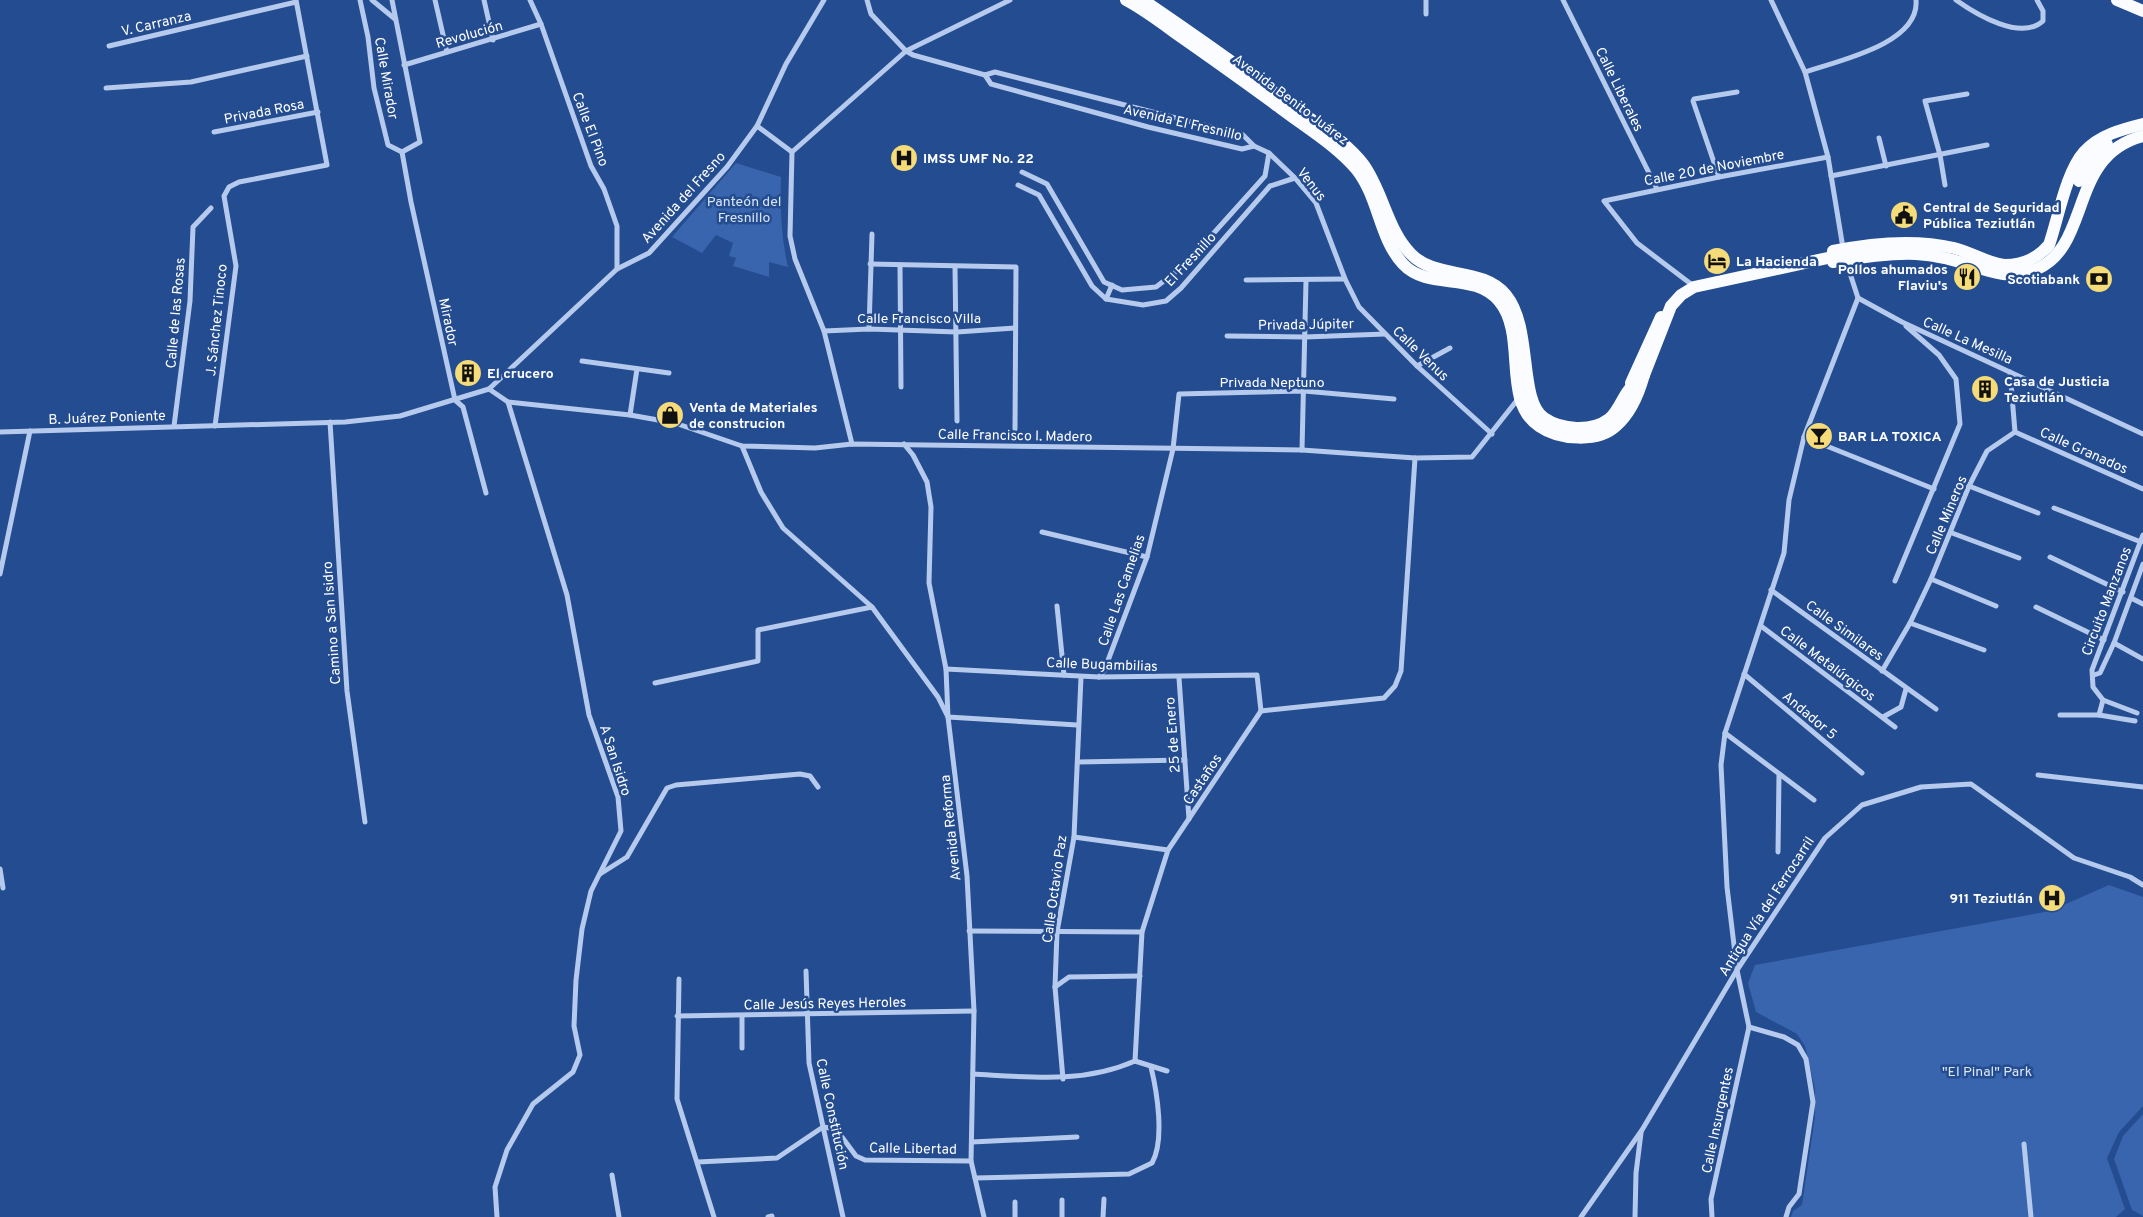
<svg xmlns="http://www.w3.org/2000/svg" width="2143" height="1217" font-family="Overpass,sans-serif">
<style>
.green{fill:#3865ad}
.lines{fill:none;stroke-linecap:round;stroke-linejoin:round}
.minor{stroke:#b5caec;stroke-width:5}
.primary{stroke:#fafcff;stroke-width:12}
.primary-bridge{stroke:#fafcff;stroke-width:12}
.labels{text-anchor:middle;stroke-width:5;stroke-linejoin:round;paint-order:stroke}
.street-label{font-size:14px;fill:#fff;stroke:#244c90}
.poi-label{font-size:14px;font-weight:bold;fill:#fff;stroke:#244c90;text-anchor:start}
.park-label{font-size:14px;fill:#dae6f9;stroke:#244c90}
</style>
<rect width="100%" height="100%" fill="#244c90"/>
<g class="green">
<path d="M 736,163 L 781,177 C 780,208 781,237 788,267 L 769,262 L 769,277 L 733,266 L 736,258 L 729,256 L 733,243 L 716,235 L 702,253 L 672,237 Z"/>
<path d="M 2109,885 L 2143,897 L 2143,1106 L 2119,1132 L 2107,1158 L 2125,1209 L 2116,1217 L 1791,1217 L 1793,1211 L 1802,1205 L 1815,1117 L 1815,1089 L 1805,1046 L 1797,1034 L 1756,1012 L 1748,983 L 1755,965 L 2050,911 Z"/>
<path d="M 2143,1114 L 2143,1216 L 2132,1210 L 2114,1159 L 2123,1136 Z"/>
</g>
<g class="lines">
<g class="minor">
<path d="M 360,0 L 368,37 L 374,88 L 388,145 L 402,152"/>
<path d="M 372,0 L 395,19"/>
<path d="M 392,0 L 420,142 L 402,152"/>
<path d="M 435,0 L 447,52"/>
<path d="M 484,0 L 493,40"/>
<path d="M 530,0 L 541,24 L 591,166 L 604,189 L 617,226 L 617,269"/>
<path d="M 867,0 L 871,14 L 906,51 L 913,55 L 985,75 L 995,72 L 1243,135 L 1254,146 L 1269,153 L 1295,178 L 1316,203 L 1345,279 L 1359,307 L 1417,366 L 1492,434"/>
<path d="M 1426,0 L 1426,14"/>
<path d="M 1563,0 L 1657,189"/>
<path d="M 1771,0 L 1805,72 L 1828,157 L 1843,248"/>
<path d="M 1956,0 C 1977,15 2021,41 2043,21 L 2043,11 L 2037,0"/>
<path d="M 109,46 L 296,2"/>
<path d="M 404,65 L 541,24"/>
<path d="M 1805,72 C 1837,61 1920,44 1916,0"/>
<path d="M 985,75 L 991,84 L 1148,127 L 1242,149 L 1254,146"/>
<path d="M 106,88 L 191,82 L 307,56"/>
<path d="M 757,126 L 792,152"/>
<path d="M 214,132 L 318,112"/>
<path d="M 1879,138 L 1886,166"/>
<path d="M 402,152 L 411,202 L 455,400 L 463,407 L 486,493"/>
<path d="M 1022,172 L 1047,184 L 1104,282 L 1122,290 L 1156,287 L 1186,264 L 1265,176 L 1269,153"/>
<path d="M 1831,176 L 1987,145"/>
<path d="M 1719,177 L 1693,101 L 1694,99 L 1737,92"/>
<path d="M 1018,185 L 1039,195 L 1092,286 L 1106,299 L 1143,305 L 1166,301 L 1181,288 L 1270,186 L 1295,178"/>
<path d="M 1945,185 L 1940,155 L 1925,101 L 1967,94"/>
<path d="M 1846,261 L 1858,298 L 1902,322 L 2143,434"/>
<path d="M 870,264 L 1016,267 L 1015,429"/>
<path d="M 900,265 L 901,387"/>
<path d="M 955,267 L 957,421"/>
<path d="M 1246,280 L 1345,279"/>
<path d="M 1691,284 L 1637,243 L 1604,201 L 1719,177 L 1828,157"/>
<path d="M 1106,299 L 1112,285"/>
<path d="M 869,329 L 872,234"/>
<path d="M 824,331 L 869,329 L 957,332 L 1015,328"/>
<path d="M 1227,336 L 1305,337 L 1385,334"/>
<path d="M 582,361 L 669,373"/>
<path d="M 1417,366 L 1450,348"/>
<path d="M 489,389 L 508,402 L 630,415 L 675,423 L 742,446 L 815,448 L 852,444 L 1302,450 L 1415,458 L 1472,457 L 1518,399"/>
<path d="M 630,415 L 637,369"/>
<path d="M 330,422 L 347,691 L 365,822"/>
<path d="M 174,426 L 190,301 L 193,227 L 211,208"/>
<path d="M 215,426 L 236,266 L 224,196 L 229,187 L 239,182 L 327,165 L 296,0"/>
<path d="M 0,432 L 345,422 L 400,416 L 489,389 L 617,269 L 649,253 L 727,167 L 757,126 L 786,64 L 824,0"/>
<path d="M 2015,432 L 2143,489"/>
<path d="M 1804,437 L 1934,489"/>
<path d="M 852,444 L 824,331 L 795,259 L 790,236 L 792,152 L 906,51 L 1010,0"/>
<path d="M 904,444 L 913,455 L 927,482 L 931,507 L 929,583 L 946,669 L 948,717 L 967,876 L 974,1011 L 971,1161 L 984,1217"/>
<path d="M 742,446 L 761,492 L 783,528 L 872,607 L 938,697 L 948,717 L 1077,725"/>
<path d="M 1302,450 L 1306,281"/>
<path d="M 1969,486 L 2038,513"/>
<path d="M 2054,508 L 2141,542"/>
<path d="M 1042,532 L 1147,557"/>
<path d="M 1952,533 L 2019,558"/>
<path d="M 2050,557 L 2123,592"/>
<path d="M 0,574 L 30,431"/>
<path d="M 1931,579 L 1996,606"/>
<path d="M 1895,581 L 1960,424 L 1956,379 L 1939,355 L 1906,326"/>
<path d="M 1771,590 L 1936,709"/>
<path d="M 2131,598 L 2143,604"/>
<path d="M 1057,606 L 1064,675"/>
<path d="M 2036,607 L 2104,640"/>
<path d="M 1910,623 L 1984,650"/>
<path d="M 1761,626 L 1895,727"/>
<path d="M 2114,643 L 2143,659"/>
<path d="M 946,669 L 1099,677 L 1257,675 L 1261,711"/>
<path d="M 1882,671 L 1910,623 L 1931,579 L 1969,486 L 1987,451 L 2015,432 L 2010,372"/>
<path d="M 1744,674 L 1862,773"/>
<path d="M 2094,675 L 2100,673 L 2114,643 L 2143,564"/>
<path d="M 1099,677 L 1104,671 L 1147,557 L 1173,449 L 1179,394 L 1304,391 L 1394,399"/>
<path d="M 1179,678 L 1189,819"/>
<path d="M 655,683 L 758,661 L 758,630 L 872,607"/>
<path d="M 1261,711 L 1384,698 L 1395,686 L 1401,671 L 1415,458"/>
<path d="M 2137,713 L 2103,700 L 2093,687 L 2092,670 L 2143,535"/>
<path d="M 2060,715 L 2099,715 L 2135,721"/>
<path d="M 2099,715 L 2103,700"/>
<path d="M 1883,717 L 1901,707 L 1906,689"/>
<path d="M 1725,733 L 1814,800"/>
<path d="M 1078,762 L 1185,760"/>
<path d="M 2038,775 L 2143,787"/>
<path d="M 1074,837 L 1168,850"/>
<path d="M 1778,852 L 1779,774"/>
<path d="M 0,869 L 3,888"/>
<path d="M 600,874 L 627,857 L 667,788 L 676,785 L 800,774 L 810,776 L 818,787"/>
<path d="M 969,931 L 1142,932"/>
<path d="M 806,971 L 809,1063 L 843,1217"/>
<path d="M 679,979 L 677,1099 L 714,1217"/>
<path d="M 1055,987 L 1069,977 L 1140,976"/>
<path d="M 677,1016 L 974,1011"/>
<path d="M 742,1048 L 742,1016"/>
<path d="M 1135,1061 L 1142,932 L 1168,850 L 1261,711"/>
<path d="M 1135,1061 L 1167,1071"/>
<path d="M 973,1074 C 1028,1077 1083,1084 1135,1061"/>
<path d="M 1063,1079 L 1055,987 L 1057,932 L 1074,837 L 1081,677"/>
<path d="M 972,1142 L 1077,1137"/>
<path d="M 2024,1144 L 2031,1217"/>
<path d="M 698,1162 L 777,1158 L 823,1127 L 836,1129 L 856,1156 L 865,1160 L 971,1161"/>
<path d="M 612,1175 L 619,1217"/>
<path d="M 975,1178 L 1129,1174 L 1152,1163 C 1165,1140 1157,1092 1151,1067"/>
<path d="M 497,1217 L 495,1187 L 507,1150 L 533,1104 L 573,1072 L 580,1055 L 574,1026 L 576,980 L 582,929 L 591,891 L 621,831 L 618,797 L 589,715 L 567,595 L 508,402"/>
<path d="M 768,1217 L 772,1216"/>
<path d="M 1015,1217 L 1015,1202"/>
<path d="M 1062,1217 L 1062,1200"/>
<path d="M 1103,1217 L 1104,1199"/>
<path d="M 1581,1217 L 1642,1130 L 1737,970 L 1825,838 L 1862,805 L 1921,787 L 1971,784 L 2074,858 L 2130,877 L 2143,885"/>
<path d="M 1635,1217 L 1636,1173 L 1641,1133"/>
<path d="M 1712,1217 L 1711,1199 L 1749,1027"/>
<path d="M 1786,1217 L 1789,1207 L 1799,1194 L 1813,1102 L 1806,1059 L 1798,1045 L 1784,1037 L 1749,1027 L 1737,970 L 1727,887 L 1721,765 L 1725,733 L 1784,553 L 1789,500 L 1804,437 L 1858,298"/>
</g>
<g class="primary">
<path d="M 1126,0 C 1145,10 1163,24 1181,37 C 1214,60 1246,83 1279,107 C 1305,127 1336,145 1357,170 C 1379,198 1379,238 1403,264 C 1428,291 1474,271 1499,301 C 1528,335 1501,401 1539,426 C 1559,440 1598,443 1616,426 C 1630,414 1639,393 1644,375"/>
<path d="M 1143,0 C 1196,36 1248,73 1300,111 C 1321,127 1347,143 1363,164 C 1383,191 1387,230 1411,254 C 1436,280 1482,266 1506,295 C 1533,328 1518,400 1544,418 C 1561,430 1592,432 1609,419 C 1617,413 1622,399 1628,391 C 1632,385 1638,380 1644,375"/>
<path d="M 2117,0 L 2143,11"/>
<path d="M 2079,181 C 2084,165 2095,154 2107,144"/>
<path d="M 1833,251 C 1872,243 1915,239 1954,248 C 1971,252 1989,264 2005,265 C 2022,265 2038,258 2049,245 C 2058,219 2066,172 2084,152 C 2099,135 2123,129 2143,124"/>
<path d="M 1833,262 C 1856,258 1893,253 1916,254 C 1933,255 1955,260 1972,266 C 1997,273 2011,280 2037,269 C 2092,245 2068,155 2143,136"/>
<path d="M 1631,383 L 1661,317"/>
</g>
<path class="primary-bridge" d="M 1644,375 L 1671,306 L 1681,295 L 1694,287 L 1846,254"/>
</g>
<defs>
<g id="hospital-disc" transform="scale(1.4375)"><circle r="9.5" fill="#f6db79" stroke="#244c90"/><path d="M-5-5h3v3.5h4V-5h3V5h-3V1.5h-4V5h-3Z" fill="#111"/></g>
<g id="civic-disc" transform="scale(1.4375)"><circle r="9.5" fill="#f6db79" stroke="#244c90"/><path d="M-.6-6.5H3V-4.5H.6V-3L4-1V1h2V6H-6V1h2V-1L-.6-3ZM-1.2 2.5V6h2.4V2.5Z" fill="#111"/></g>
<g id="hotel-disc" transform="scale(1.4375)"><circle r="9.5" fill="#f6db79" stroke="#244c90"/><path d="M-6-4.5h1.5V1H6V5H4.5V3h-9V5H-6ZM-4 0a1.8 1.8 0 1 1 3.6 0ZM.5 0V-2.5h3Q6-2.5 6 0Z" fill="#111"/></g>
<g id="restaurant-disc" transform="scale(1.4375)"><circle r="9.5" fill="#f6db79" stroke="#244c90"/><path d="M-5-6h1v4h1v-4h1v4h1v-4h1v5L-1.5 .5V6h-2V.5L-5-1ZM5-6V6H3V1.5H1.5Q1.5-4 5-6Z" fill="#111"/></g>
<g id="bank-disc" transform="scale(1.4375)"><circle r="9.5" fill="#f6db79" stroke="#244c90"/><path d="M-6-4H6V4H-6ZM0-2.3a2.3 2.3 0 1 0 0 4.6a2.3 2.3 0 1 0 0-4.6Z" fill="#111"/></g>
<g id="building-disc" transform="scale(1.4375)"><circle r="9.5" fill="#f6db79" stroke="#244c90"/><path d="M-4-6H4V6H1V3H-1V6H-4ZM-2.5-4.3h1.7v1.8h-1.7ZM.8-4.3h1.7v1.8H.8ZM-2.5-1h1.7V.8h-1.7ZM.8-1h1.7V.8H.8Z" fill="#111"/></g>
<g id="shop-disc" transform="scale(1.4375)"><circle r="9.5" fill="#f6db79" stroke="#244c90"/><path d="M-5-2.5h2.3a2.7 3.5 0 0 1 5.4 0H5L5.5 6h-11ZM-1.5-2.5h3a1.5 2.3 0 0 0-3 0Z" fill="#111"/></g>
<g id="bar-disc" transform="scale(1.4375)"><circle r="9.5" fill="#f6db79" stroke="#244c90"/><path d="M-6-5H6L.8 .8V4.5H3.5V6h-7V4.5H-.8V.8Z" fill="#111"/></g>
</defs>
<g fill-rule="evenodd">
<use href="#hospital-disc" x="904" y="158"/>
<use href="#civic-disc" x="1904" y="215"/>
<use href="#hotel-disc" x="1717" y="261"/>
<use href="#restaurant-disc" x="1967" y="277"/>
<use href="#bank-disc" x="2099" y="279"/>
<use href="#building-disc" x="468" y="373"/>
<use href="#building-disc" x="1985" y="389"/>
<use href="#shop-disc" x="670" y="415"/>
<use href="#bar-disc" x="1819" y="436"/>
<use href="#hospital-disc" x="2052" y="898"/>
</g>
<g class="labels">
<g class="street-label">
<text transform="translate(156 23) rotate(-13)" y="5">V. Carranza</text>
<text transform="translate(469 34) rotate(-16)" y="5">Revolución</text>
<text transform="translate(387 78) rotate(80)" y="5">Calle Mirador</text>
<text transform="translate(1620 89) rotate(64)" y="5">Calle Liberales</text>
<text transform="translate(1291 99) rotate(37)" y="5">Avenida Benito Juárez</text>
<text transform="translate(264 111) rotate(-11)" y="5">Privada Rosa</text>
<text transform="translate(1183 122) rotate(13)" y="5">Avenida El Fresnillo</text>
<text transform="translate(591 129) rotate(69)" y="5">Calle El Pino</text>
<text transform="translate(1714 167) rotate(-11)" y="5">Calle 20 de Noviembre</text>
<text transform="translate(1312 184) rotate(52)" y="5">Venus</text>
<text transform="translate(683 197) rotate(-48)" y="5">Avenida del Fresno</text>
<text transform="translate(1190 259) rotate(-47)" y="5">El Fresnillo</text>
<text transform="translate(175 313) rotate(-85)" y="5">Calle de las Rosas</text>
<text x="919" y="323">Calle Francisco Villa</text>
<text transform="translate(216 320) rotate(-84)" y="5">J. Sánchez Tinoco</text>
<text transform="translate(449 322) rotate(78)" y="5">Mirador</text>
<text transform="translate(1306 324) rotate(-1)" y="5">Privada Júpiter</text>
<text transform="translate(1968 340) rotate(24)" y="5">Calle La Mesilla</text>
<text transform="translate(1421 353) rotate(44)" y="5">Calle Venus</text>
<text x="1272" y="387">Privada Neptuno</text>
<text transform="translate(107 417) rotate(-2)" y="5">B. Juárez Poniente</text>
<text transform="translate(1015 435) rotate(1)" y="5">Calle Francisco I. Madero</text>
<text transform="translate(2084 450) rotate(24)" y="5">Calle Granados</text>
<text transform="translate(1946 515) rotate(-67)" y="5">Calle Mineros</text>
<text transform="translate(1121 590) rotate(-71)" y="5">Calle Las Camelias</text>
<text transform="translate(2106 601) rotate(-69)" y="5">Circuito Manzanos</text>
<text transform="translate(331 623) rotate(-94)" y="5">Camino a San Isidro</text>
<text transform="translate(1845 630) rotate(36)" y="5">Calle Similares</text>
<text transform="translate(1828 663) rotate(37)" y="5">Calle Metalúrgicos</text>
<text transform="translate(1102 664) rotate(2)" y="5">Calle Bugambilias</text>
<text transform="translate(1810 715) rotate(40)" y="5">Andador 5</text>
<text transform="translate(1172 735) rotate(-94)" y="5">25 de Enero</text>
<text transform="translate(616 760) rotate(72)" y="5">A San Isidro</text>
<text transform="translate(1202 779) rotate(-56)" y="5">Castaños</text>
<text transform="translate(950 828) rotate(-96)" y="5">Avenida Reforma</text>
<text transform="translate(1054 889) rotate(-82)" y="5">Calle Octavio Paz</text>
<text transform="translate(1766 906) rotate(-57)" y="5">Antigua Vía del Ferrocarril</text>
<text transform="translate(825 1003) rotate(-1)" y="5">Calle Jesús Reyes Heroles</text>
<text transform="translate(833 1114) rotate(78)" y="5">Calle Constitución</text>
<text transform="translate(1717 1120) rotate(-78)" y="5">Calle Insurgentes</text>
<text transform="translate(913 1148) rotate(1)" y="5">Calle Libertad</text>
</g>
<g class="poi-label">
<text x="923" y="163">IMSS UMF No. 22</text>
<text x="1923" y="212">Central de Seguridad<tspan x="1923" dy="16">Pública Teziutlán</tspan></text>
<text x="1736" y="266">La Hacienda</text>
<text x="1948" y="274" text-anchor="end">Pollos ahumados<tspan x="1948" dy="16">Flaviu's</tspan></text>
<text x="2080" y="284" text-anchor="end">Scotiabank</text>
<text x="487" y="378">El crucero</text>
<text x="2004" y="386">Casa de Justicia<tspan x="2004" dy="16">Teziutlán</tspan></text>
<text x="689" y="412">Venta de Materiales<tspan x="689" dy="16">de construcion</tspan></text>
<text x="1838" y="441">BAR LA TOXICA</text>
<text x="2033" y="903" text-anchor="end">911 Teziutlán</text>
</g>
<g class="park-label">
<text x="744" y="206">Panteón del<tspan x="744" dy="16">Fresnillo</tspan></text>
<text x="1987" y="1076">"El Pinal" Park</text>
</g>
</g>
</svg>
